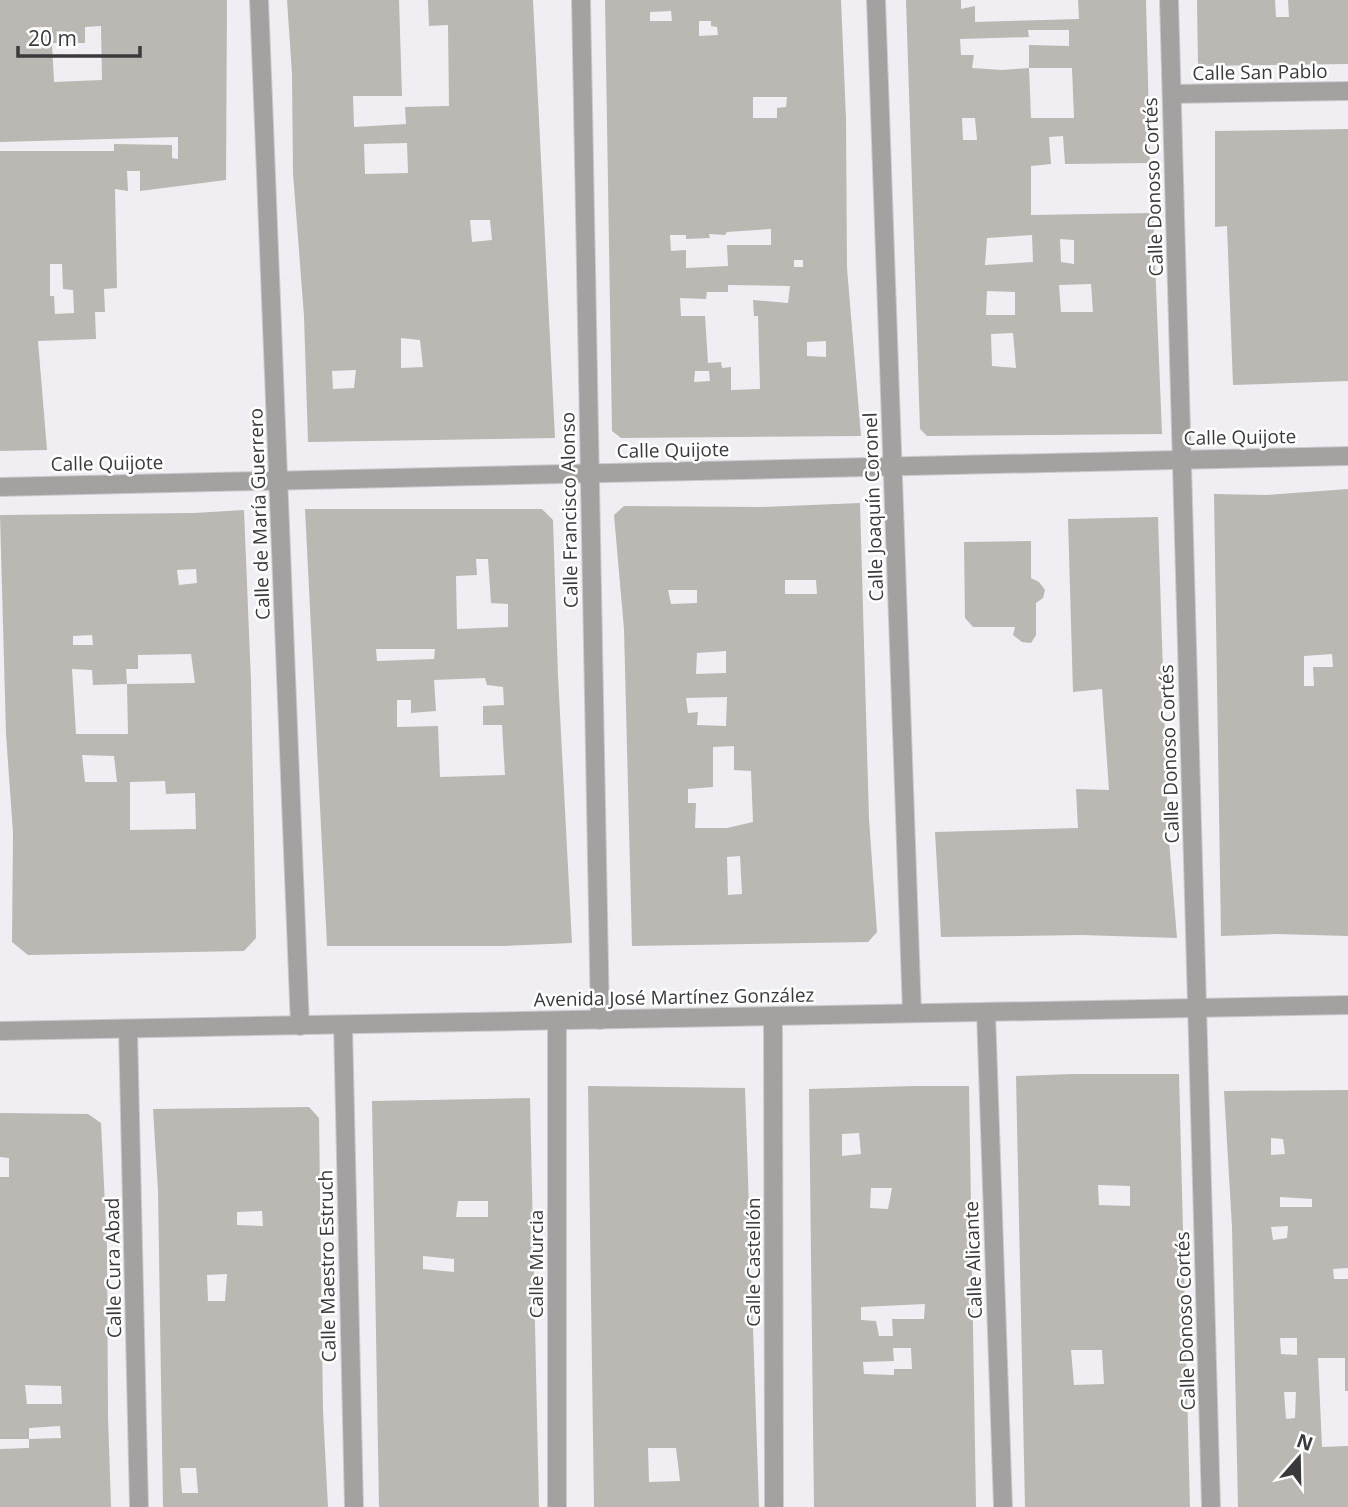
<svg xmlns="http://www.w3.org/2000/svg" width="1348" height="1507" font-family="'Open Sans',sans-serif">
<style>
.building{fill:#bbb7b3;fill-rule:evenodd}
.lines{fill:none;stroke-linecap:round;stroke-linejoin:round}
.minor-casing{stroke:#cccace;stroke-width:20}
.minor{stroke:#a4a2a0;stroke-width:18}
.labels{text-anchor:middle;stroke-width:5;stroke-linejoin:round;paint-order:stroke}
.street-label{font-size:19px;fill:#3a393b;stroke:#fff}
</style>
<rect width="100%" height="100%" fill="#f0eef3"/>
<g class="building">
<path d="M 0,0 L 227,0 L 226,180 L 140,191 L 140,171 L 127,171 L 128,191 L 115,189 L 117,288 L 104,289 L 105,312 L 95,312 L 96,339 L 38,341 L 47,450 L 0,451 L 0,151 L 114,151 L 114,144 L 172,145 L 172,158 L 178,159 L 178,137 L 0,142 ZM 101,26 L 102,80 L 54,82 L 52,43 L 85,43 L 85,27 ZM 33,27 L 52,27 L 52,35 L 33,35 ZM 50,264 L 62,264 L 63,289 L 73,290 L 74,313 L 55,314 L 54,296 L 50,296 Z"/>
<path d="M 287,0 L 399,0 L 402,96 L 353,96 L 354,127 L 406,124 L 405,107 L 449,106 L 448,25 L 429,26 L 428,0 L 533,0 L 555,438 L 308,442 L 304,316 L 293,173 L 292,74 ZM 407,143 L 408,173 L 365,174 L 364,144 ZM 470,220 L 490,220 L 492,240 L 472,242 ZM 401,338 L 420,340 L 423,367 L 401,368 ZM 356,370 L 354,388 L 333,389 L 332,371 Z"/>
<path d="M 605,0 L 841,0 L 846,118 L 847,268 L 861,436 L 621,438 L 612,431 ZM 671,11 L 672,21 L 650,21 L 650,12 ZM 699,21 L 711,21 L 711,26 L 717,27 L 718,35 L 699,36 ZM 753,97 L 787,97 L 786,107 L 777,108 L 777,118 L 753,118 ZM 771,229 L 771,245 L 727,245 L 728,266 L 686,268 L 686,250 L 671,251 L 670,235 L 686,235 L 686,239 L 710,238 L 709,234 L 725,235 L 727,232 ZM 794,260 L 803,260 L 803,267 L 794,267 ZM 728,285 L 790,286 L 788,303 L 753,300 L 754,316 L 758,316 L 760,389 L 731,390 L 731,367 L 722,368 L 721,362 L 708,363 L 705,316 L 681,316 L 680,298 L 706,299 L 707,292 L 728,292 ZM 826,341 L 826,357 L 807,356 L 807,342 ZM 695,371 L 709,371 L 710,381 L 694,382 Z"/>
<path d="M 906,0 L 961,0 L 961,9 L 975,6 L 975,22 L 1079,19 L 1078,0 L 1146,0 L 1150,163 L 1065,164 L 1063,136 L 1049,137 L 1051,164 L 1031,166 L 1031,215 L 1153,213 L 1162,434 L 927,436 L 920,429 ZM 1028,30 L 1069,30 L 1069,46 L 1029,45 L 1029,68 L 1072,68 L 1074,118 L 1031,118 L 1029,68 L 1002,70 L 972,68 L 974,55 L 961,55 L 960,39 L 1029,37 ZM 962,118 L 975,118 L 977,140 L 963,140 ZM 1032,235 L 1033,262 L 985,265 L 987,238 ZM 1060,239 L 1074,240 L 1074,264 L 1061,262 ZM 1091,284 L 1093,312 L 1061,312 L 1059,285 ZM 987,291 L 1015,292 L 1015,315 L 986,315 ZM 1013,333 L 1016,368 L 992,366 L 991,334 Z"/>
<path d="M 1197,0 L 1275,0 L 1276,17 L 1289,17 L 1288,0 L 1348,0 L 1348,64 L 1198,66 Z"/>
<path d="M 1348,129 L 1348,381 L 1233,385 L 1227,226 L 1215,227 L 1215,131 Z"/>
<path d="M 1348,489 L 1348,936 L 1276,934 L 1221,936 L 1214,494 L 1266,495 ZM 1332,654 L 1333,667 L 1313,667 L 1314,686 L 1304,686 L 1304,656 Z"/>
<path d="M 860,503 L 869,819 L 877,932 L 868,942 L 632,946 L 624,629 L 614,515 L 624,506 L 763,507 ZM 785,580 L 816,580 L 817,594 L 785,594 ZM 668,590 L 697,590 L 697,603 L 671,604 ZM 726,651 L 726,673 L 696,674 L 697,653 ZM 727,697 L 726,726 L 697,725 L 698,712 L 688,713 L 686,698 ZM 734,746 L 734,770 L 751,771 L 753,822 L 727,828 L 695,828 L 696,803 L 688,803 L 688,789 L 713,787 L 713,747 ZM 740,856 L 742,894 L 728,895 L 727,857 Z"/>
<path d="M 305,509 L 542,509 L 553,520 L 558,676 L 572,943 L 505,946 L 327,946 ZM 476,559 L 488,559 L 491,603 L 508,604 L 508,627 L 457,629 L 456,576 L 477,575 ZM 376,649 L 435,649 L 434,659 L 377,661 ZM 485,678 L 487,685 L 503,687 L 504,705 L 483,706 L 483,725 L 502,725 L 505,775 L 440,777 L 438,726 L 397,727 L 397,700 L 411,700 L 411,713 L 436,711 L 434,680 Z"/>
<path d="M 244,510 L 251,682 L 256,938 L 244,951 L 28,955 L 12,942 L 13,833 L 6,734 L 0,515 L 194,513 ZM 196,569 L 197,583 L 179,585 L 177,570 ZM 92,635 L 93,645 L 73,645 L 73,636 ZM 191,654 L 195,683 L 127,684 L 128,734 L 76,734 L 72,669 L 92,670 L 93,685 L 127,684 L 126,669 L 138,669 L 138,655 ZM 82,755 L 114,756 L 117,782 L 85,782 ZM 165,781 L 166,794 L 195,793 L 196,829 L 130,830 L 130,782 Z"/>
<path d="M 1158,517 L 1168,829 L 1177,938 L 1082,935 L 941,937 L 935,832 L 1078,828 L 1076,789 L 1109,790 L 1102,689 L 1073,692 L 1068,519 Z"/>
<path d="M 1031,541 L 1031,578 L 1039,582 L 1045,590 L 1043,598 L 1036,603 L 1036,635 L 1031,643 L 1022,642 L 1013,635 L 1015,627 L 973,627 L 965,618 L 964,542 Z"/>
<path d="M 1073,1074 L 1179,1074 L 1190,1507 L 1025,1507 L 1016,1076 ZM 1098,1185 L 1130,1186 L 1130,1206 L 1099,1205 ZM 1071,1350 L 1102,1350 L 1104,1384 L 1074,1385 Z"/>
<path d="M 588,1086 L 745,1088 L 759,1507 L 594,1507 ZM 648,1448 L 676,1448 L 680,1481 L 649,1482 Z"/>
<path d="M 913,1086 L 969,1086 L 976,1507 L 814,1507 L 809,1089 ZM 859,1133 L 861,1154 L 842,1156 L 842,1134 ZM 871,1188 L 892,1188 L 888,1209 L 870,1208 ZM 925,1304 L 924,1319 L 892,1319 L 893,1336 L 879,1336 L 876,1321 L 861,1320 L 861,1307 ZM 893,1348 L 911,1348 L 912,1369 L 894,1369 L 894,1375 L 864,1374 L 863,1362 L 894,1361 Z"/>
<path d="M 1348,1090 L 1348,1268 L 1333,1269 L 1334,1279 L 1348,1279 L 1348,1391 L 1345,1391 L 1345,1358 L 1318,1358 L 1322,1447 L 1348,1446 L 1348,1507 L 1238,1507 L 1232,1227 L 1224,1091 ZM 1271,1138 L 1283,1139 L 1285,1154 L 1271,1155 ZM 1280,1197 L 1312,1199 L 1312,1207 L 1280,1207 ZM 1288,1226 L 1287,1238 L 1273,1240 L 1271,1227 ZM 1280,1338 L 1297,1338 L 1297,1355 L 1281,1354 ZM 1284,1392 L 1296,1392 L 1295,1418 L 1286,1419 Z"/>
<path d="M 530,1098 L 539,1507 L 379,1507 L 372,1101 ZM 458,1201 L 488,1201 L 488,1217 L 456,1217 ZM 423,1256 L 454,1259 L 454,1272 L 423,1269 Z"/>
<path d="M 309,1107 L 319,1118 L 323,1411 L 328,1507 L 163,1507 L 158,1191 L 153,1109 ZM 262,1211 L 263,1226 L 237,1225 L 237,1212 ZM 227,1274 L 225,1301 L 208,1301 L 207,1275 ZM 180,1468 L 196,1468 L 198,1493 L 182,1493 Z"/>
<path d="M 0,1113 L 88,1114 L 101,1123 L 107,1246 L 108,1416 L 111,1507 L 0,1507 L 0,1449 L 29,1448 L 29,1439 L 61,1438 L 60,1426 L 29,1428 L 29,1439 L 0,1439 L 0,1177 L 9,1177 L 9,1158 L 0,1157 ZM 25,1385 L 61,1386 L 62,1404 L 27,1404 Z"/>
</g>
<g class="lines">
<g class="minor-casing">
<g id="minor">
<path d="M 259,0 L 300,1026"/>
<path d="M 581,0 L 600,1020"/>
<path d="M 876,0 L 912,1013"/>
<path d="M 1169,0 L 1211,1507"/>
<path d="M 1172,94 L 1348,91"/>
<path d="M 0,487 L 1348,456"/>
<path d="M 986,1012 L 1003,1507"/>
<path d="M 773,1016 L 774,1507"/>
<path d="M 557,1021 L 557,1507"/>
<path d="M 343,1025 L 354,1507"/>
<path d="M 128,1029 L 139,1507"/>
<path d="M 0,1031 L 1348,1005"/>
</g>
</g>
<use href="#minor" class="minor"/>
</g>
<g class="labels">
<g class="street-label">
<text transform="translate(1260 72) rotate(-1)" y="7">Calle San Pablo</text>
<text transform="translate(1153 187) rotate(-92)" y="7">Calle Donoso Cortés</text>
<text transform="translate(1240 437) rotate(-1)" y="7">Calle Quijote</text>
<text transform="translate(673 450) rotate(-1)" y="7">Calle Quijote</text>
<text transform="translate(107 463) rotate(-1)" y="7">Calle Quijote</text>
<text transform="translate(873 507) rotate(-92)" y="7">Calle Joaquín Coronel</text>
<text transform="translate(569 510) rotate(-91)" y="7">Calle Francisco Alonso</text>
<text transform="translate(259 514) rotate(-92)" y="7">Calle de María Guerrero</text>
<text transform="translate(1169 754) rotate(-92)" y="7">Calle Donoso Cortés</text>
<text transform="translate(674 997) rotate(-1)" y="7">Avenida José Martínez González</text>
<text transform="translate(973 1260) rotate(-92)" y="7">Calle Alicante</text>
<text transform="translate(753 1262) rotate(-90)" y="7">Calle Castellón</text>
<text transform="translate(536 1264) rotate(-90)" y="7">Calle Murcia</text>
<text transform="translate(327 1266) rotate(-91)" y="7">Calle Maestro Estruch</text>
<text transform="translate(113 1268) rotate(-91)" y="7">Calle Cura Abad</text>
<text transform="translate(1185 1321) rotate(-92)" y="7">Calle Donoso Cortés</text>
</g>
</g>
<g transform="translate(1299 1458) rotate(20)" stroke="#ffffff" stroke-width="5" paint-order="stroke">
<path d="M0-5L12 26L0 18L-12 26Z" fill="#3a393b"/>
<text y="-10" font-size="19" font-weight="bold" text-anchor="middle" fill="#3a393b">N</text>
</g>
<path d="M18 46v10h122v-10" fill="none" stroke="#3a393b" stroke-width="3.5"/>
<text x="28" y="46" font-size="21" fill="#3a393b" stroke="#ffffff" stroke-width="5" paint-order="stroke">20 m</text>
</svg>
